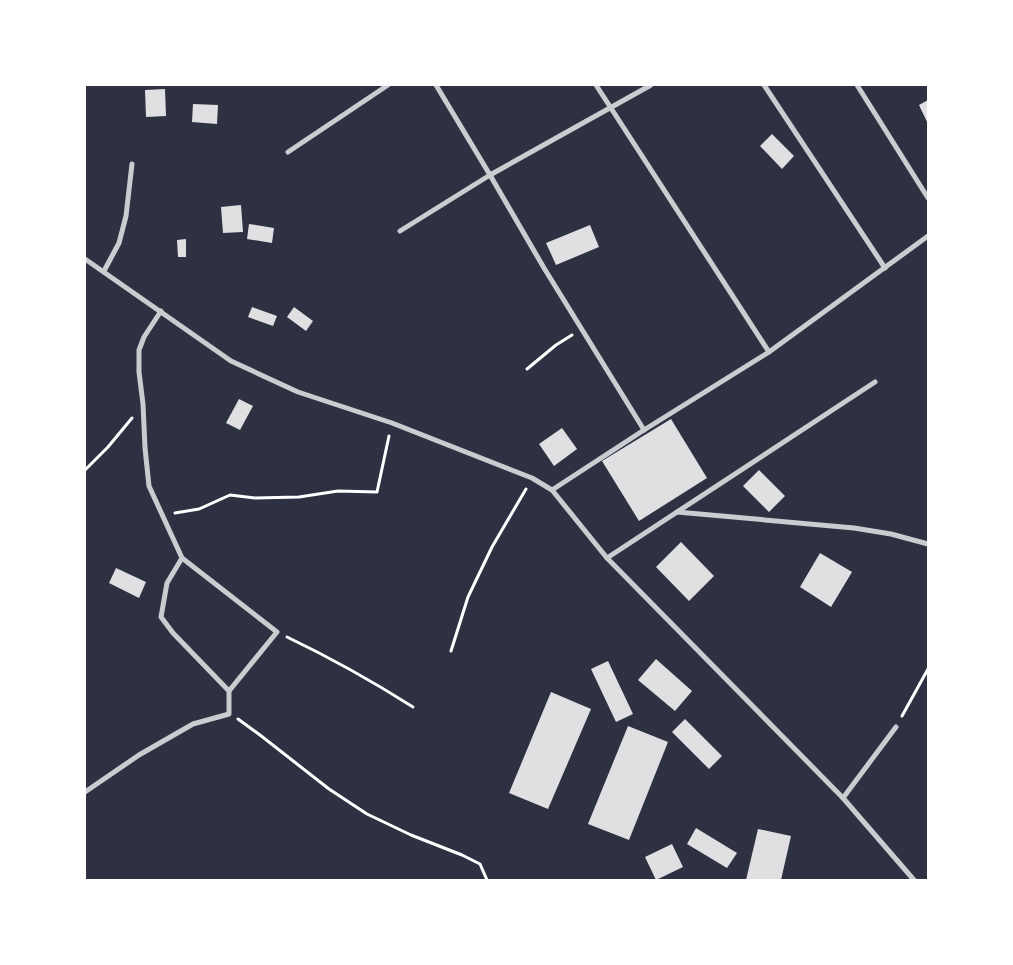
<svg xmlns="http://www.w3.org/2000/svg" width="1013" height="965" font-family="'Libre Baskerville',serif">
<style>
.building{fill:#e0e0e3}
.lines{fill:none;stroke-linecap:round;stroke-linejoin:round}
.path{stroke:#fff;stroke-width:3}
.minor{stroke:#caccd0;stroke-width:5}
</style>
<rect width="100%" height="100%" fill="#2d3142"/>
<g class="building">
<path d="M 165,89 L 166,116 L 146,117 L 145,90 Z"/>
<path d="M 928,100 L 928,124 L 919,105 Z"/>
<path d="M 193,104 L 218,105 L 217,124 L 192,122 Z"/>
<path d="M 772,134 L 794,156 L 782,169 L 760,146 Z"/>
<path d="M 241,205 L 243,232 L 223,233 L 221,207 Z"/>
<path d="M 249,224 L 274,228 L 272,243 L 247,239 Z"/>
<path d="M 590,225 L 599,247 L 556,265 L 546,243 Z"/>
<path d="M 186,239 L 186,257 L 178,257 L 177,240 Z"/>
<path d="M 252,307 L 277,316 L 273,326 L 248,317 Z"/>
<path d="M 294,307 L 313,321 L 306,331 L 287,317 Z"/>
<path d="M 239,399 L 253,406 L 240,430 L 226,423 Z"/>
<path d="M 671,419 L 707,478 L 639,521 L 602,461 Z"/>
<path d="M 562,428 L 577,449 L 554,466 L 539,444 Z"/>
<path d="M 759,470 L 785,496 L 769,512 L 743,486 Z"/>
<path d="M 681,542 L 714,576 L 689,601 L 656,567 Z"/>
<path d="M 820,553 L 852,572 L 831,607 L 800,587 Z"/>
<path d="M 116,568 L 146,582 L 139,598 L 109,583 Z"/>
<path d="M 656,659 L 692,691 L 675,711 L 638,680 Z"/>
<path d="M 608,661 L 633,714 L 616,722 L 591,669 Z"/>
<path d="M 551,692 L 591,709 L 548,809 L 509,793 Z"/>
<path d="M 685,719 L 722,756 L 709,769 L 672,732 Z"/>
<path d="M 628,726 L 668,742 L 629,840 L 588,824 Z"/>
<path d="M 696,828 L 737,853 L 727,868 L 687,844 Z"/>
<path d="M 758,829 L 791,836 L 781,880 L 746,880 Z"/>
<path d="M 672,844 L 683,867 L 656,880 L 645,857 Z"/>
</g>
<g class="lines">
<g class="path">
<path d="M 527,369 L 556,345 L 572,335"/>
<path d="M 85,470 L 108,447 L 132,418"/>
<path d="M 175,513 L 199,509 L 230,495 L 255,498 L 299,497 L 338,491 L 377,492 L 389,436"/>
<path d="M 287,637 C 331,658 372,681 413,707"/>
<path d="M 451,651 L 468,597 L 492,547 L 526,489"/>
<path d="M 902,716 L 928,669"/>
<path d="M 238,719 L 260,735 L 329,789 L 367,814 L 411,835 L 462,855 L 480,864 L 487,880"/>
</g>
<g class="minor">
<path d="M 436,85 L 490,175 L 544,268 L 644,430"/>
<path d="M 596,85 L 769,352"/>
<path d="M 764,85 L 885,268"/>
<path d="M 857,85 L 928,198"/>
<path d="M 288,152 L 388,85"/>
<path d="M 400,231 L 490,175 L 651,85"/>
<path d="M 85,259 L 231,361 L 298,392 L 392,423 L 532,478 L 552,490 L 607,558 L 843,798 L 914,880"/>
<path d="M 104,271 L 119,243 L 126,216 L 132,164"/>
<path d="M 552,490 L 644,430 L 769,352 L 928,236"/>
<path d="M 677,512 L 854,528 L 891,534 L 928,544"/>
<path d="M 182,558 L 277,632 L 229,691"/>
<path d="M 607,558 L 875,382"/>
<path d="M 85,792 L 139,755 L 193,724 L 229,714 L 229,691 L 173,633 L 161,617 L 167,583 L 182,558 L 149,486 L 145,448 L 143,404 L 139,372 L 139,350 L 144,337 L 161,311"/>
<path d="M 843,798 L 896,727"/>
</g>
</g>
<rect width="1013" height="965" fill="none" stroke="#ffffff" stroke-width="172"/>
</svg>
